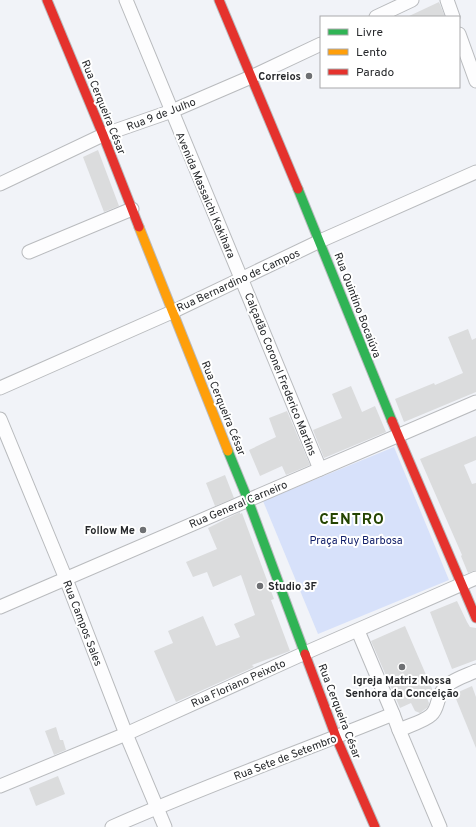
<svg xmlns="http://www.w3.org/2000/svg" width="476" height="827" font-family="Overpass,sans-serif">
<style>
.green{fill:#d7e1fa}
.building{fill:#dbdcdd}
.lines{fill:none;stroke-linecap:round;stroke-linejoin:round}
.street-casing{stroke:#b9bbbe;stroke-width:15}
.fast-casing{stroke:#b9bbbe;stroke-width:11}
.slow-casing{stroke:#b9bbbe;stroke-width:11}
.jam-casing{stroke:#b9bbbe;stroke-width:11}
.street{stroke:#fdfdfe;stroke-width:13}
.fast{stroke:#30b455;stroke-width:9}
.slow{stroke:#ff9f0a;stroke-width:9}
.jam{stroke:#e5322d;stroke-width:9}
.poi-dot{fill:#6e7073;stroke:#fff;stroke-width:1.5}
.labels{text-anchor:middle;stroke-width:4;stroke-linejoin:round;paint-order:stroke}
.poi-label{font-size:11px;font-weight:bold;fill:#27292c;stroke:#fff;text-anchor:end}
.street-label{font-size:11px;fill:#27292c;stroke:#fff}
.park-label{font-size:11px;fill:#12206a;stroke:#fff}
.district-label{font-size:15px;font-weight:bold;letter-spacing:1px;fill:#244400;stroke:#fff}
</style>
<rect width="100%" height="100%" fill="#f1f3f8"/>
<path class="green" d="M 394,447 L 449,580 L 318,634 L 263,501 Z"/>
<g class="building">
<path d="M 439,2 L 445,17 L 407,17 Z"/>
<path d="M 98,150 L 119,206 L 104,212 L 83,157 Z"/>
<path d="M 468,329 L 472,340 L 476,338 L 476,392 L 404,422 L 395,399 L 434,383 L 435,385 L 463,373 L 448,337 Z"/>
<path d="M 351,386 L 362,412 L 375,406 L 386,432 L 324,458 L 313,430 L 342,418 L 332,394 Z"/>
<path d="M 287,411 L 310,465 L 286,475 L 282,466 L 260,476 L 249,450 L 276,437 L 269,418 Z"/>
<path d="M 476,436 L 476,460 L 464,465 L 472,484 L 476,483 L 476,570 L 468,573 L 461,556 L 462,555 L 420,459 Z"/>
<path d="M 225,475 L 234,498 L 215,506 L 206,483 Z"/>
<path d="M 240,512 L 240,514 L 242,513 L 274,599 L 271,600 L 290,651 L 252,665 L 254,667 L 176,702 L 154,651 L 173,643 L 168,631 L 203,616 L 216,646 L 240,637 L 234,624 L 255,615 L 241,575 L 213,587 L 207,572 L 193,577 L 186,562 L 217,549 L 208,528 Z"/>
<path d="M 457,601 L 467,622 L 470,627 L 476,628 L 476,660 L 452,669 L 430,612 Z"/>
<path d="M 405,626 L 433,691 L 432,693 L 426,696 L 429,703 L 428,707 L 420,713 L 415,711 L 411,703 L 400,708 L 371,641 Z"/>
<path d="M 472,686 L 476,697 L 476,748 L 454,694 Z"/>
<path d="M 56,727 L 60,740 L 63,740 L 66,750 L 54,755 L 45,731 Z"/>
<path d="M 58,776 L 65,794 L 36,806 L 29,788 Z"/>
</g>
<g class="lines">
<g class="street-casing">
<g id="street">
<path d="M 126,0 L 320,469"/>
<path d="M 447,0 L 453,17"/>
<path d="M 376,17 L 412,0"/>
<path d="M 459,34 L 476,81"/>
<path d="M 0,184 L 103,135 L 172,111 L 251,77 L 321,44"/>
<path d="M 29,252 L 132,209"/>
<path d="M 0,388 L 172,312 L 320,241 L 476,172"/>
<path d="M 0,419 L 66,579 L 126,734 L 165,827"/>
<path d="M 0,607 L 476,402"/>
<path d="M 358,631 L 393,714"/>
<path d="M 399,730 L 440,827"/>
<path d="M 0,786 L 126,734 L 305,653 L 476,578"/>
<path d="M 112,827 C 204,786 300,752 393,714 L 399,730 C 408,726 425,721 431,715 C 437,710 437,702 440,695 C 446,681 463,677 476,671"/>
</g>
</g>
<g class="fast-casing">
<g id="fast">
<path d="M 298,189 L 392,421"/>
<path d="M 228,451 L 248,500 L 305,654"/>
</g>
</g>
<g class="slow-casing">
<path id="slow" d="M 139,227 L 228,451"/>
</g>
<g class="jam-casing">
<g id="jam">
<path d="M 47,0 L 103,135 L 139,227"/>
<path d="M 219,0 L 298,189"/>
<path d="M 392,421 L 476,618"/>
<path d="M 305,654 L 336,737 L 375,827"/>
</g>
</g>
<use href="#street" class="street"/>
<use href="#fast" class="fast"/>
<use href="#slow" class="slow"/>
<use href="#jam" class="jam"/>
</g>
<g class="poi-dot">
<circle cx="309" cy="76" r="4"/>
<circle cx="143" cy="530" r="4"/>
<circle cx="260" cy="586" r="4"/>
<circle cx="402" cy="667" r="4"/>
</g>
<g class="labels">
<g class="poi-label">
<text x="301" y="80">Correios</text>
<text x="135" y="534">Follow Me</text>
<text x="268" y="590" text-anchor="start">Studio 3F</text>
<text x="402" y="684" text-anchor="middle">Igreja Matriz Nossa<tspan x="402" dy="13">Senhora da Conceição</tspan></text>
</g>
<g class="street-label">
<text transform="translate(104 107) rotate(68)" y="4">Rua Cerqueira César</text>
<text transform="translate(161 114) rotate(-21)" y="4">Rua 9 de Julho</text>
<text transform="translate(206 195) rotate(67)" y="4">Avenida Massaichi Kakihara</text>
<text transform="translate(238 280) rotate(-25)" y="4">Rua Bernardino de Campos</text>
<text transform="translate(358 305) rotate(69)" y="4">Rua Quintino Bocaiúva</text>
<text transform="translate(281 374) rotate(68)" y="4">Calçadão Coronel Frederico Martins</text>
<text transform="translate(224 408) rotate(68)" y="4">Rua Cerqueira César</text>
<text transform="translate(238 504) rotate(-23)" y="4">Rua General Carneiro</text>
<text transform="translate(83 623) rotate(69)" y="4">Rua Campos Sales</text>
<text transform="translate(238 683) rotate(-24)" y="4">Rua Floriano Peixoto</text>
<text transform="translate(340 711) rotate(69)" y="4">Rua Cerqueira César</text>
<text transform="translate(285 757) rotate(-21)" y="4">Rua Sete de Setembro</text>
</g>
<g class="park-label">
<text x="356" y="544">Praça Ruy Barbosa</text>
</g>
<g class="district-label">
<text x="352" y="524">CENTRO</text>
</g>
</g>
<rect x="320" y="16" width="140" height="72" fill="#ffffff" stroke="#a9a9ab"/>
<rect x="328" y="29" width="20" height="6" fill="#30b455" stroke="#a9a9ab"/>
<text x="356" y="36" font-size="12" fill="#27292c">Livre</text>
<rect x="328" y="49" width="20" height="6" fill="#ff9f0a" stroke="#a9a9ab"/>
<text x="356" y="56" font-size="12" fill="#27292c">Lento</text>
<rect x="328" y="69" width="20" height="6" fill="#e5322d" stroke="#a9a9ab"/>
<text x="356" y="76" font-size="12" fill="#27292c">Parado</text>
</svg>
